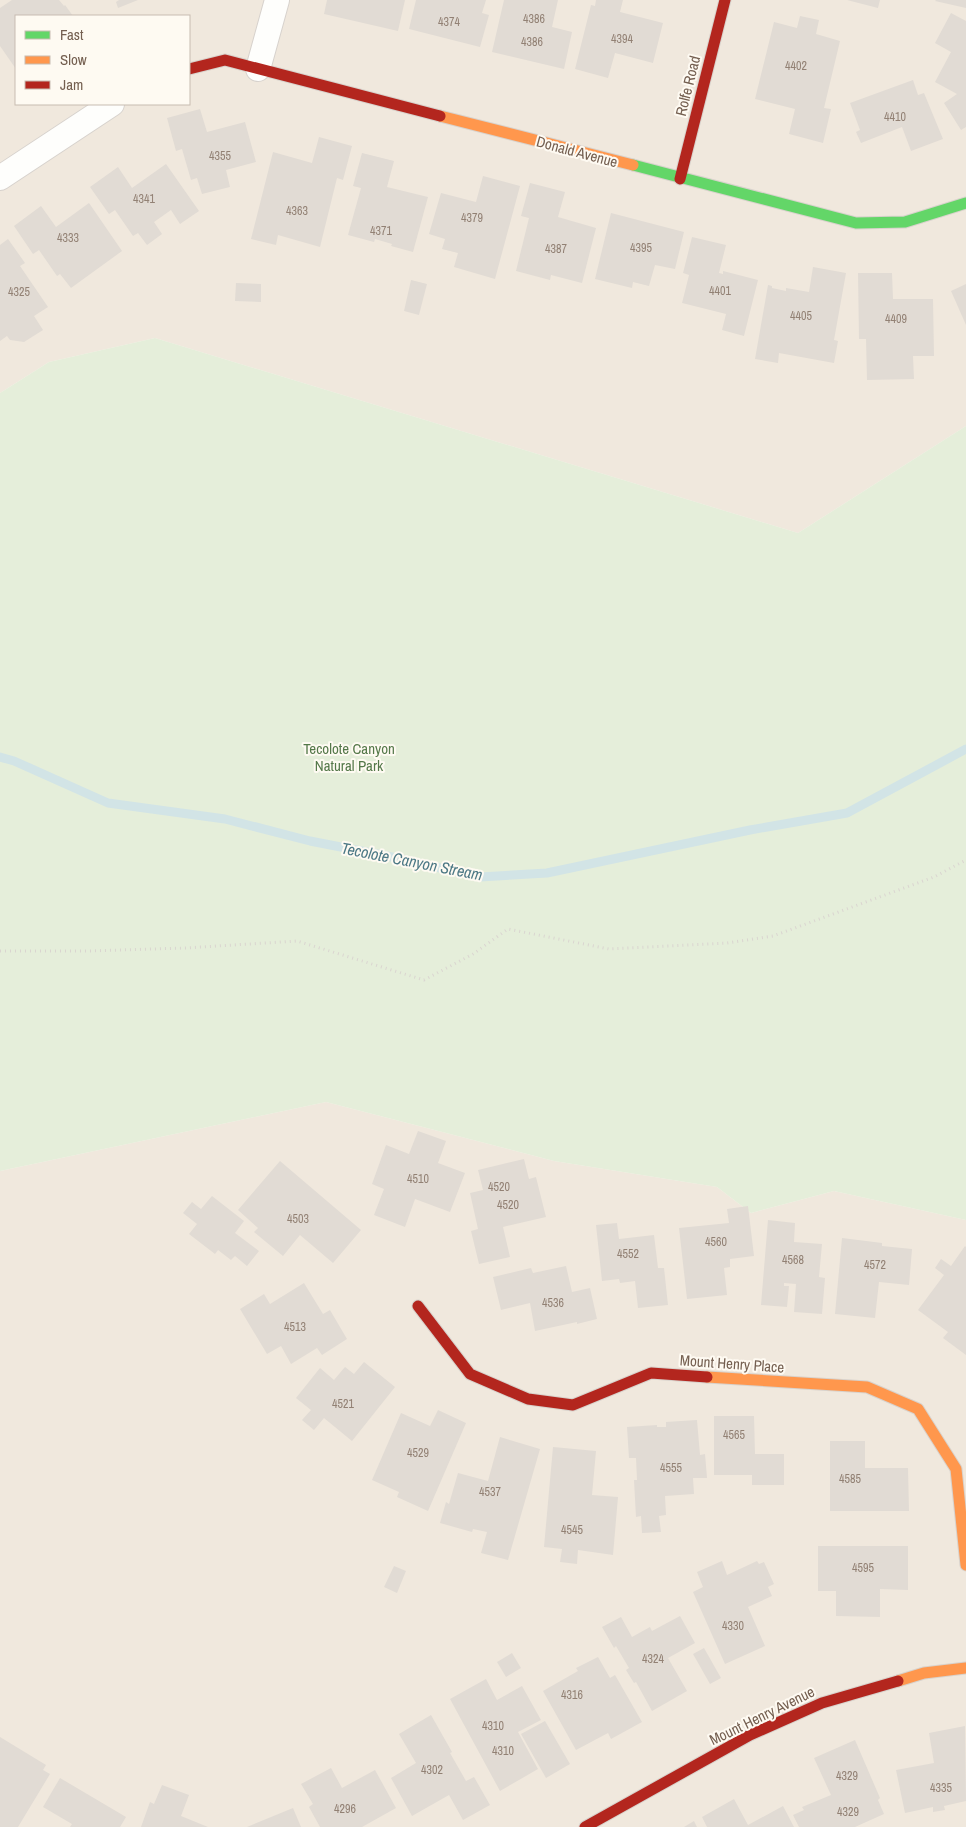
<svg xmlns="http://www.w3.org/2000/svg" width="966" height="1827" font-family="'Archivo Narrow',sans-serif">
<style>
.residential{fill:#f0e8dd;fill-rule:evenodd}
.green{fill:#e5eeda}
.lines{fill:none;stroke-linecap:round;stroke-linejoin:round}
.stream{stroke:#d2e4e6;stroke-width:9}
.building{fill:#e1dbd4}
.street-casing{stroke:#d7d2cd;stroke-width:26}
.fast-casing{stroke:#d8d2cc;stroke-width:13}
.slow-casing{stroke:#d8d2cc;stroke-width:13}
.jam-casing{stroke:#d8d2cc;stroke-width:13}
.path{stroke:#dad5d0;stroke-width:3;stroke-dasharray:1 4;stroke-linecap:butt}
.street{stroke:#fefefc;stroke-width:24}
.fast{stroke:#63d668;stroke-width:11}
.slow{stroke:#ff974d;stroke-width:11}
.jam{stroke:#b3261e;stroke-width:11}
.labels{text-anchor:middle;stroke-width:4;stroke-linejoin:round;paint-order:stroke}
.number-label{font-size:12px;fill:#928174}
.street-label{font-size:15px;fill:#745f50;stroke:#fefaf2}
.park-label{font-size:15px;fill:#547849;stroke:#fefaf2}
.water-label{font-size:16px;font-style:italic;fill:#4c7885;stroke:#fefaf2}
</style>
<rect width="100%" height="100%" fill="#f8f5ee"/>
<g class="residential">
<path d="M 0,0 L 966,0 L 966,426 L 798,533 L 155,338 L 49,362 L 0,393 ZM 16,16 L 189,16 L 189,104 L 16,104 Z"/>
<path d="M 326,1102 L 554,1161 L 717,1187 L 751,1213 L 834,1191 L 966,1220 L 966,1827 L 0,1827 L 0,1171 Z"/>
</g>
<path class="green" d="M 155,338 L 798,533 L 966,426 L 966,1220 L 834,1191 L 751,1213 L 717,1187 L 554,1161 L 326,1102 L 0,1171 L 0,393 L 49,362 Z"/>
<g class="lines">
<path class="stream" d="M 0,757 L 14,761 L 108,803 L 225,819 L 310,841 L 387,856 L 480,877 L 547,873 L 750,830 L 847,813 L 966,749"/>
</g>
<g class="building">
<path d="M 12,0 L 59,0 L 64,6 L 65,5 L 73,16 L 16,16 L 16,69 L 0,46 L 0,8 Z"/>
<path d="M 119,0 L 138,0 L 118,8 L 116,2 Z"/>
<path d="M 327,0 L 405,0 L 398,31 L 324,14 Z"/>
<path d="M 416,0 L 486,0 L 482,13 L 489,15 L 480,47 L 409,29 Z"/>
<path d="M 504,0 L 558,0 L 552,27 L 572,32 L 564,69 L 492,52 Z"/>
<path d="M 596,0 L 623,0 L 620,12 L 663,23 L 653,63 L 615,53 L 608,78 L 575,69 L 591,5 L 595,6 Z"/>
<path d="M 847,0 L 880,0 L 878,8 Z"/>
<path d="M 936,0 L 966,0 L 966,8 L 935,1 Z"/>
<path d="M 951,13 L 966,21 L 966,127 L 961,130 L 944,103 L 957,94 L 935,82 L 951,52 L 935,43 Z"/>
<path d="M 800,16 L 819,20 L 816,34 L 840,41 L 824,108 L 831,109 L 823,143 L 789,134 L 795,109 L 755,99 L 774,22 L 797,28 Z"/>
<path d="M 913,80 L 918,95 L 924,93 L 943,139 L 911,151 L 902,127 L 861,143 L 856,132 L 860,130 L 850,103 Z"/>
<path d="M 200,109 L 207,132 L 245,122 L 256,162 L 226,170 L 230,187 L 202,194 L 197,178 L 191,180 L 182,149 L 176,151 L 167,118 Z"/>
<path d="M 319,137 L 352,146 L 343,180 L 337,178 L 320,247 L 278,235 L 276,245 L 251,239 L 273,152 L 312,163 Z"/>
<path d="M 362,153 L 394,161 L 387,187 L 428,197 L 413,252 L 391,246 L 392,244 L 375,239 L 374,242 L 348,235 L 361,188 L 353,186 Z"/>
<path d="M 166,164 L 199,211 L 180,224 L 171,210 L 154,222 L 162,234 L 147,245 L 138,233 L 133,236 L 115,210 L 109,214 L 90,187 L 118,167 L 132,188 Z"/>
<path d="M 483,176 L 520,186 L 495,279 L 454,267 L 458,253 L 442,249 L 445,239 L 429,234 L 441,193 L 476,202 Z"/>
<path d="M 530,183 L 565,192 L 558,217 L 596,228 L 582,283 L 551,275 L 550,280 L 516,271 L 529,218 L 521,216 Z"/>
<path d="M 89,203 L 122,251 L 71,288 L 60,274 L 57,276 L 39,250 L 33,254 L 14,226 L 41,206 L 56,227 Z"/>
<path d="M 611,213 L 684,232 L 675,269 L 655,265 L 649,286 L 633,282 L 632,288 L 595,279 Z"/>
<path d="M 692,237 L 726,245 L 719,273 L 723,274 L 723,271 L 758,280 L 744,336 L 722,330 L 726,314 L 682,303 L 689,275 L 683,273 Z"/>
<path d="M 8,239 L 25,263 L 20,266 L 48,307 L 34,316 L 43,330 L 24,342 L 10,340 L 7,336 L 0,341 L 0,245 Z"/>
<path d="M 813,267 L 846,273 L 834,340 L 838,341 L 834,363 L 779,353 L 778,363 L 755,359 L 768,285 L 772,286 L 772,288 L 786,291 L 786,288 L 809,292 Z"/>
<path d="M 858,273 L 892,273 L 893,299 L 933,299 L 934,356 L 913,356 L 914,379 L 867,380 L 866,339 L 859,339 Z"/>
<path d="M 411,280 L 427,284 L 419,315 L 404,311 Z"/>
<path d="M 236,283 L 261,284 L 261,302 L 235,301 Z"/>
<path d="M 966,284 L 966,325 L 951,291 Z"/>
<path d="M 418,1131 L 446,1141 L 438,1163 L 465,1173 L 450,1212 L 415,1199 L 405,1227 L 374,1215 L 384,1189 L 372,1184 L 386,1145 L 409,1154 Z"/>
<path d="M 524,1159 L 529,1179 L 536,1177 L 546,1217 L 503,1227 L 510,1257 L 479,1264 L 471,1231 L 478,1229 L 470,1193 L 483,1190 L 478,1170 Z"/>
<path d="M 280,1161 L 361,1230 L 333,1263 L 300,1235 L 283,1256 L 254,1232 L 258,1228 L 238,1210 Z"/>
<path d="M 212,1196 L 244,1221 L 235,1233 L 259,1251 L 247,1266 L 235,1256 L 231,1260 L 218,1250 L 215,1254 L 189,1234 L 197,1224 L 183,1213 L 192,1202 L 201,1209 Z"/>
<path d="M 748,1206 L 754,1256 L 730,1259 L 730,1267 L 724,1268 L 727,1295 L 687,1299 L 679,1228 L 729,1223 L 727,1209 Z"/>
<path d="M 768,1220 L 795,1223 L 794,1242 L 822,1244 L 819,1277 L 825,1278 L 822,1314 L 794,1312 L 796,1284 L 784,1283 L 784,1286 L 789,1286 L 787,1307 L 761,1305 Z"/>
<path d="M 617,1223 L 619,1239 L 654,1235 L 658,1268 L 664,1268 L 668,1305 L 638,1308 L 635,1281 L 620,1283 L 619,1279 L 602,1281 L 596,1225 Z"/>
<path d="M 842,1238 L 882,1243 L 882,1246 L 912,1249 L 909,1285 L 879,1282 L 875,1318 L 835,1314 Z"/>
<path d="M 965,1246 L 966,1247 L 966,1355 L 943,1338 L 948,1332 L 918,1310 L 944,1275 L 935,1268 L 941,1259 L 951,1266 Z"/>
<path d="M 566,1266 L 572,1292 L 590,1288 L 597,1319 L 577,1324 L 577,1322 L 535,1331 L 530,1303 L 501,1310 L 493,1277 L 531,1268 L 533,1273 Z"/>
<path d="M 304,1283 L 323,1314 L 330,1310 L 347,1339 L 322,1355 L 317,1348 L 291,1364 L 281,1346 L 267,1354 L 240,1309 L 264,1294 L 270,1304 Z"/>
<path d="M 364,1362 L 395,1387 L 352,1441 L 324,1418 L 314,1430 L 302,1420 L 311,1410 L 296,1398 L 320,1368 L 334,1380 L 345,1367 L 354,1374 Z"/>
<path d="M 438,1410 L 466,1423 L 428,1511 L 397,1497 L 399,1492 L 372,1480 L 401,1413 L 430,1426 Z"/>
<path d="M 714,1416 L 754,1416 L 755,1454 L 784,1454 L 784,1485 L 752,1485 L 752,1475 L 714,1475 Z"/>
<path d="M 697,1420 L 700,1455 L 705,1454 L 707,1478 L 693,1478 L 694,1494 L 665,1496 L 666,1515 L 659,1516 L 661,1532 L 642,1533 L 641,1516 L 636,1517 L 634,1480 L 637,1480 L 636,1458 L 629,1458 L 627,1427 L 657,1425 L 657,1427 L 666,1427 L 666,1422 Z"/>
<path d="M 500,1437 L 540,1449 L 508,1560 L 481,1553 L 487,1532 L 473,1529 L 472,1532 L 440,1523 L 446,1502 L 449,1504 L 458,1473 L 488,1481 Z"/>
<path d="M 830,1441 L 865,1441 L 865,1468 L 908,1468 L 909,1511 L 830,1511 Z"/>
<path d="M 553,1447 L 596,1451 L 592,1495 L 618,1497 L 613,1555 L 578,1550 L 577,1564 L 560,1562 L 562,1549 L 544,1547 Z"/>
<path d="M 818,1546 L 908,1546 L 908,1590 L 880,1589 L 880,1617 L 836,1616 L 836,1591 L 818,1591 Z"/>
<path d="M 722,1561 L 727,1575 L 757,1561 L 759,1564 L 764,1562 L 774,1584 L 768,1587 L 772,1596 L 748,1607 L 765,1646 L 725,1664 L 693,1592 L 703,1587 L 697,1572 Z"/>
<path d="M 394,1566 L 406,1571 L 397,1593 L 384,1587 Z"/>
<path d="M 680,1616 L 695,1643 L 668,1658 L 687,1691 L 652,1711 L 636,1682 L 634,1683 L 626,1670 L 629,1668 L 616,1646 L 614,1648 L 602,1627 L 621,1617 L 632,1637 L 650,1627 L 652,1631 Z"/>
<path d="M 704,1648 L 721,1678 L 710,1684 L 693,1654 Z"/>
<path d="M 512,1653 L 521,1668 L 506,1677 L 497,1662 Z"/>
<path d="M 598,1657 L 610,1678 L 615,1675 L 642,1722 L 611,1739 L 608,1733 L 576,1750 L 543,1691 L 578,1671 L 576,1668 Z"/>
<path d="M 486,1679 L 497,1700 L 522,1686 L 541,1720 L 518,1732 L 538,1769 L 500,1791 L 450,1699 Z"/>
<path d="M 431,1715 L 452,1752 L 450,1753 L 466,1781 L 474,1777 L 490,1805 L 463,1820 L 449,1795 L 412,1816 L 391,1778 L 416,1763 L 399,1734 Z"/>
<path d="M 545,1721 L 570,1764 L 546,1778 L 521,1734 Z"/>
<path d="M 965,1726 L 966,1801 L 944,1806 L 945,1810 L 933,1812 L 933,1807 L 905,1813 L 896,1770 L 934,1763 L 929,1733 Z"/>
<path d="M 0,1737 L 46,1765 L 43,1770 L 50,1774 L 18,1827 L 0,1827 Z"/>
<path d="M 855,1740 L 880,1798 L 878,1800 L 884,1814 L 855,1827 L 799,1827 L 793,1815 L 804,1810 L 802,1807 L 831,1795 L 814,1758 Z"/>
<path d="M 331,1768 L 342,1788 L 375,1770 L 396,1808 L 362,1827 L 320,1827 L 309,1807 L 313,1804 L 301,1784 Z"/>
<path d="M 60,1778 L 126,1817 L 120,1827 L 70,1827 L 72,1824 L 43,1807 Z"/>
<path d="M 162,1785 L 189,1795 L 181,1816 L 208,1827 L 141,1827 L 150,1802 L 154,1804 Z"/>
<path d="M 734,1799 L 748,1825 L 783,1806 L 794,1827 L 707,1827 L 702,1817 Z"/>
<path d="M 293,1808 L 301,1827 L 247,1827 Z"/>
<path d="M 694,1821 L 697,1827 L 684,1827 Z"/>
</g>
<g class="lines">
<g class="street-casing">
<g id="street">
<path d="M 258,69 L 277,0"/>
<path d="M 0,178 L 112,104"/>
</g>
</g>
<g class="fast-casing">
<path id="fast" d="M 633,165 L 856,223 L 905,222 L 966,203"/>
</g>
<g class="slow-casing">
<g id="slow">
<path d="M 440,116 L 633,165"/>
<path d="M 707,1377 L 867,1387 L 918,1409 L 956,1469 L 966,1565"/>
<path d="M 898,1681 L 924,1673 L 966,1668"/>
</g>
</g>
<g class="jam-casing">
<g id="jam">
<path d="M 189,69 L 225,60 L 440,116"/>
<path d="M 680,179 L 725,0"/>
<path d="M 418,1306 L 470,1374 L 528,1399 L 573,1405 L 651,1373 L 707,1377"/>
<path d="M 585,1827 L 750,1735 L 822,1703 L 898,1681"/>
</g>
</g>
<path class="path" d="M 0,951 L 88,951 L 185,948 L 297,941 L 424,980 L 473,954 L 508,929 L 609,949 L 727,943 L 773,936 L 934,877 L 966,860"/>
<use href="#street" class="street"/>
<use href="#fast" class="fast"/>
<use href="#slow" class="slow"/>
<use href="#jam" class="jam"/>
</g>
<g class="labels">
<g class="number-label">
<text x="534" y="23">4386</text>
<text x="449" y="26">4374</text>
<text x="622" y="43">4394</text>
<text x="532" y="46">4386</text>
<text x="796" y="70">4402</text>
<text x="895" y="121">4410</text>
<text x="220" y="160">4355</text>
<text x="144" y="203">4341</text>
<text x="297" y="215">4363</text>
<text x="472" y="222">4379</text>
<text x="381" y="235">4371</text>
<text x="68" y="242">4333</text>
<text x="641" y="252">4395</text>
<text x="556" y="253">4387</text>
<text x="720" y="295">4401</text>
<text x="19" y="296">4325</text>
<text x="801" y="320">4405</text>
<text x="896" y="323">4409</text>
<text x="418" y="1183">4510</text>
<text x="499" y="1191">4520</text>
<text x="508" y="1209">4520</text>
<text x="298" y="1223">4503</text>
<text x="716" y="1246">4560</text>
<text x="628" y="1258">4552</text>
<text x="793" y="1264">4568</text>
<text x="875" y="1269">4572</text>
<text x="553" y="1307">4536</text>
<text x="295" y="1331">4513</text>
<text x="343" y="1408">4521</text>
<text x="734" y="1439">4565</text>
<text x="418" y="1457">4529</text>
<text x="671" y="1472">4555</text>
<text x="850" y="1483">4585</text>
<text x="490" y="1496">4537</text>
<text x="572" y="1534">4545</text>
<text x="863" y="1572">4595</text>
<text x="733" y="1630">4330</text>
<text x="653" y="1663">4324</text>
<text x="572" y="1699">4316</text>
<text x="493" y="1730">4310</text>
<text x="503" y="1755">4310</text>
<text x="432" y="1774">4302</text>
<text x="847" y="1780">4329</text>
<text x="941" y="1792">4335</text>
<text x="345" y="1813">4296</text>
<text x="848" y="1816">4329</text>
</g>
<g class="street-label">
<text transform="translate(688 86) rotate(-76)" y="5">Rolfe Road</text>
<text transform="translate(577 152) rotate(15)" y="5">Donald Avenue</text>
<text transform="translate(732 1364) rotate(4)" y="5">Mount Henry Place</text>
<text transform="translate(762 1716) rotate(-26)" y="5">Mount Henry Avenue</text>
</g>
<g class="park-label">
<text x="349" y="754">Tecolote Canyon<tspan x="349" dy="17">Natural Park</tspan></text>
</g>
<g class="water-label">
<text transform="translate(412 861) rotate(11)" y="6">Tecolote Canyon Stream</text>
</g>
</g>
<rect x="15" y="15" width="175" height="90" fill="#fefaf2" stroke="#c7bcb1"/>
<rect x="25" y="31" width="25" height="8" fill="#63d668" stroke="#c7bcb1"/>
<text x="60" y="40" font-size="15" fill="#745f50">Fast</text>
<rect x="25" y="56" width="25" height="8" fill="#ff974d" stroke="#c7bcb1"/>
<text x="60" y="65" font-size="15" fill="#745f50">Slow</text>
<rect x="25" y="81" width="25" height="8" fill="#b3261e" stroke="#c7bcb1"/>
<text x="60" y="90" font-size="15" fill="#745f50">Jam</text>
</svg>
